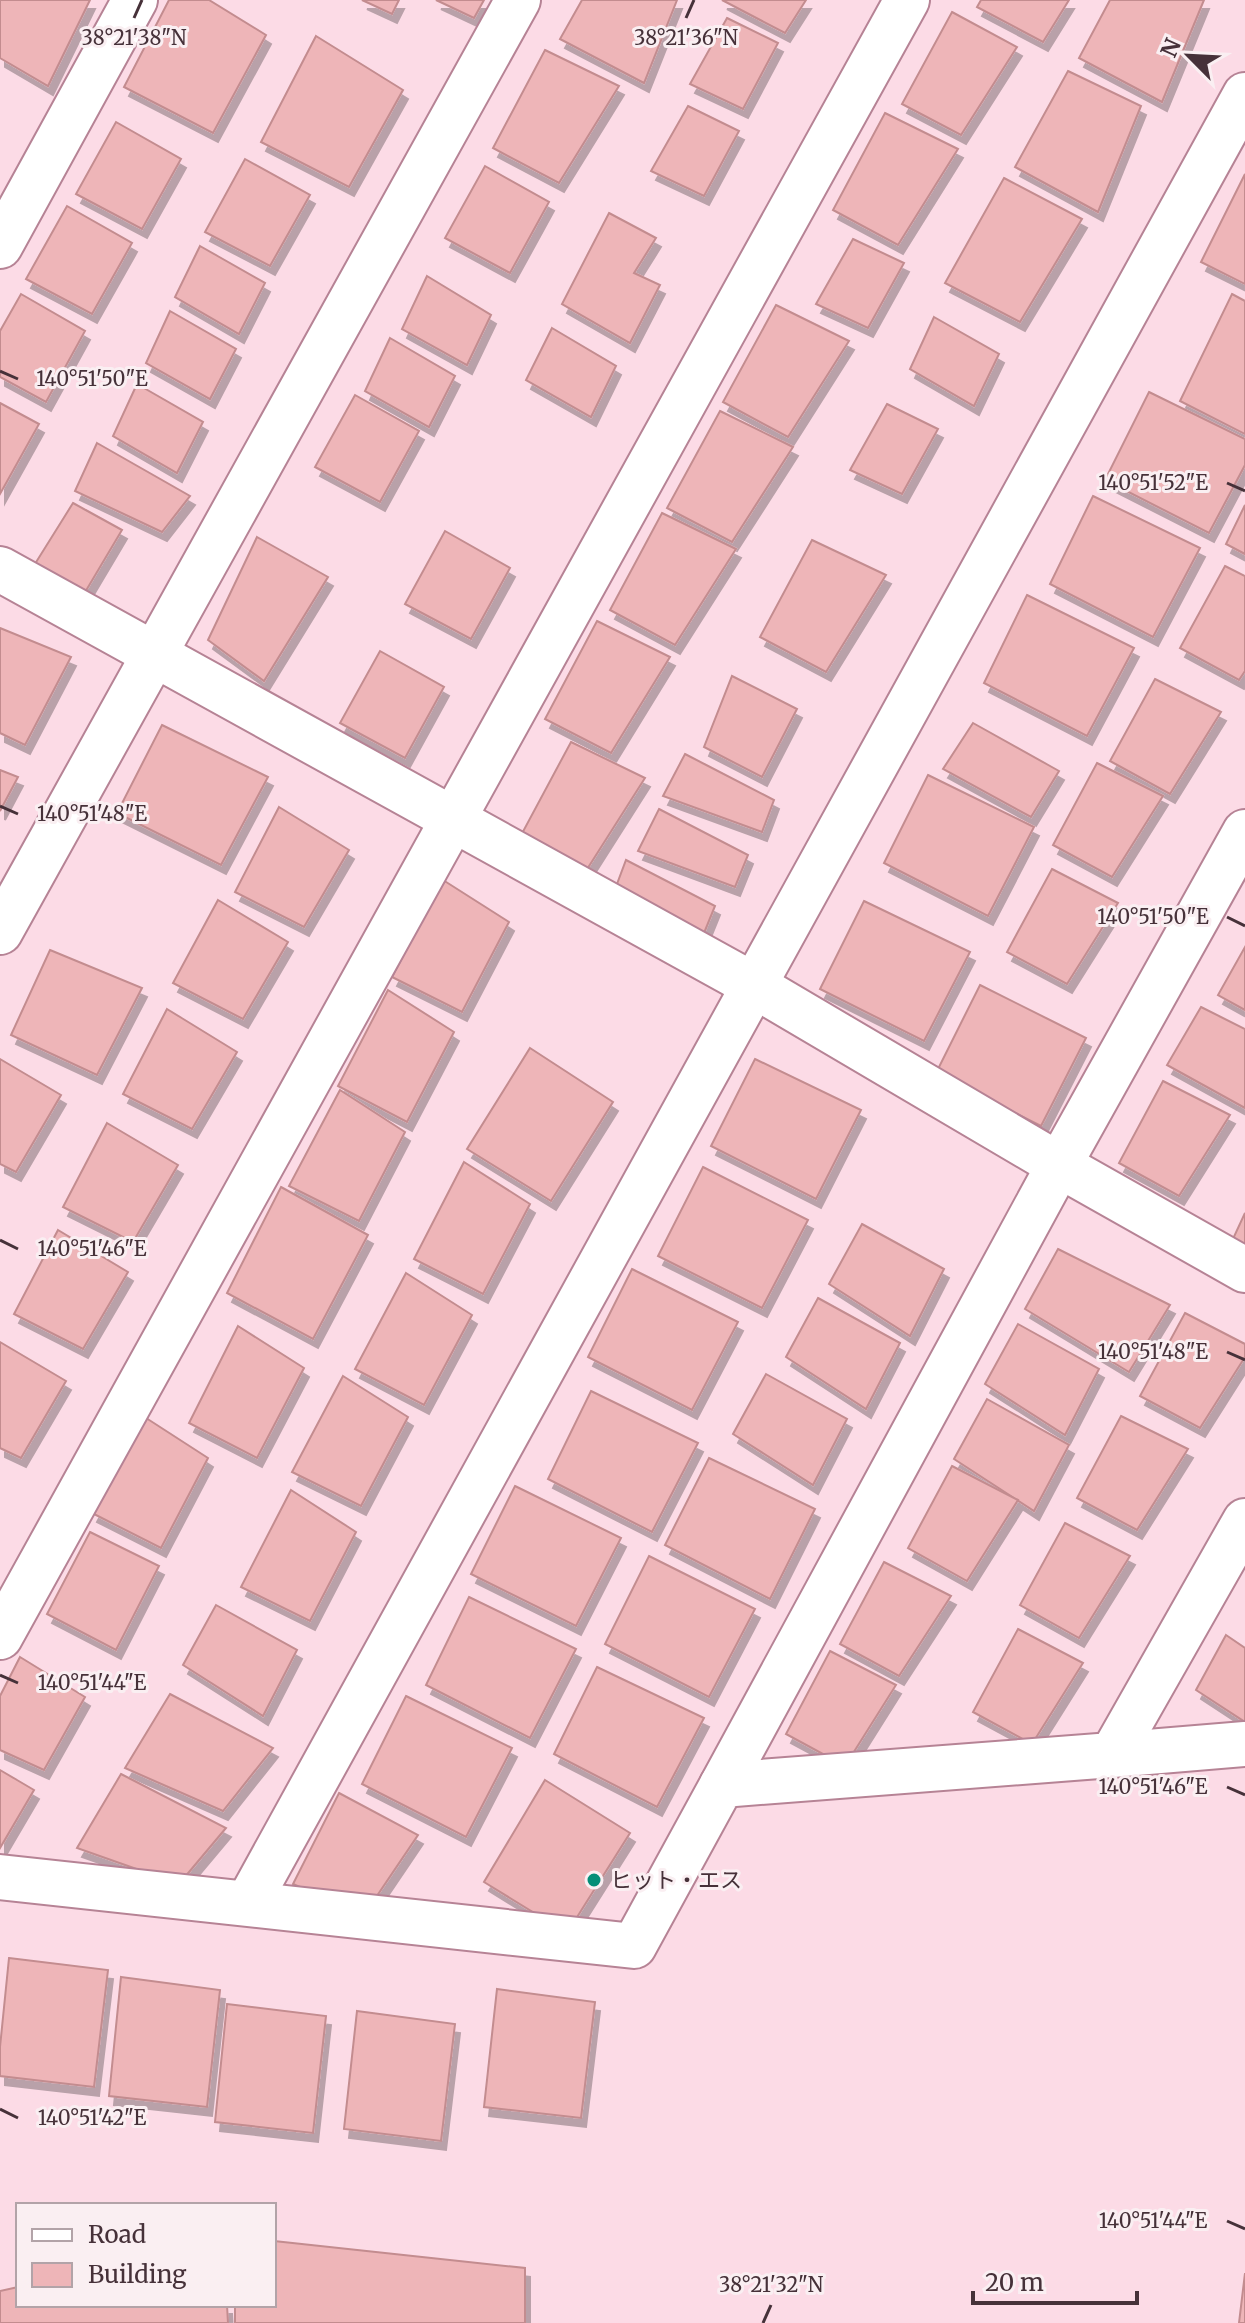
<svg xmlns="http://www.w3.org/2000/svg" width="1245" height="2323" font-family="Merriweather,'Noto Sans JP',serif">
<style>
.building{fill:#eeb5b8;stroke:#c38c8f;stroke-width:2;filter:url(#shadow)}
.lines{fill:none;stroke-linecap:round;stroke-linejoin:round}
.minor-casing{stroke:#b68395;stroke-width:48}
.tertiary-casing{stroke:#b68395;stroke-width:48}
.minor{stroke:#fff;stroke-width:44}
.tertiary{stroke:#fff;stroke-width:44}
.ticks{fill:none;stroke:#463139;stroke-width:3}
.poi-dot{fill:#048e77;stroke:#faeff2;stroke-width:3}
.labels{text-anchor:middle;stroke-width:6;stroke-linejoin:round;paint-order:stroke}
.poi-label{font-size:22px;fill:#463139;stroke:#faeff2;text-anchor:start}
.ticks-label{font-size:20px;text-anchor:middle;fill:#463139;stroke:#faeff2;stroke-width:6;stroke-linejoin:round;paint-order:stroke}
</style>
<defs>
<filter id="shadow"><feDropShadow dx="5" dy="9" stdDeviation="0" flood-color="#0004"/></filter>
</defs>
<rect width="100%" height="100%" fill="#fcdbe6"/>
<g class="building">
<path d="M 0,0 L 90,0 L 48,86 L 0,58 Z"/>
<path d="M 169,0 L 209,0 L 266,35 L 213,133 L 124,87 Z"/>
<path d="M 362,0 L 399,0 L 392,14 Z"/>
<path d="M 436,0 L 484,0 L 474,18 Z"/>
<path d="M 582,0 L 677,0 L 644,83 L 560,39 Z"/>
<path d="M 722,0 L 806,0 L 785,33 Z"/>
<path d="M 981,0 L 1069,0 L 1043,42 L 977,7 Z"/>
<path d="M 1110,0 L 1204,0 L 1162,102 L 1079,58 Z"/>
<path d="M 952,12 L 1017,47 L 961,135 L 902,104 Z"/>
<path d="M 727,18 L 778,43 L 743,109 L 690,84 Z"/>
<path d="M 316,36 L 403,90 L 349,187 L 261,142 Z"/>
<path d="M 545,50 L 619,86 L 559,183 L 493,148 Z"/>
<path d="M 1068,71 L 1141,106 L 1098,212 L 1015,167 Z"/>
<path d="M 688,106 L 739,131 L 704,196 L 651,171 Z"/>
<path d="M 885,113 L 958,149 L 898,245 L 833,210 Z"/>
<path d="M 116,122 L 181,159 L 142,229 L 76,194 Z"/>
<path d="M 245,159 L 310,195 L 270,266 L 205,232 Z"/>
<path d="M 485,166 L 549,202 L 510,273 L 445,238 Z"/>
<path d="M 1245,174 L 1245,284 L 1201,262 Z"/>
<path d="M 1004,178 L 1082,219 L 1020,322 L 945,283 Z"/>
<path d="M 67,206 L 132,243 L 92,314 L 26,279 Z"/>
<path d="M 609,213 L 656,238 L 634,273 L 660,285 L 630,343 L 562,304 Z"/>
<path d="M 853,239 L 904,263 L 868,328 L 816,304 Z"/>
<path d="M 200,246 L 265,283 L 239,334 L 175,297 Z"/>
<path d="M 427,276 L 491,315 L 467,365 L 402,329 Z"/>
<path d="M 21,294 L 85,331 L 46,402 L 0,377 L 0,331 Z"/>
<path d="M 1232,294 L 1245,301 L 1245,434 L 1180,401 Z"/>
<path d="M 776,305 L 849,341 L 788,437 L 723,402 Z"/>
<path d="M 170,311 L 236,349 L 210,399 L 146,363 Z"/>
<path d="M 934,317 L 999,354 L 974,406 L 910,369 Z"/>
<path d="M 552,328 L 616,366 L 591,417 L 526,380 Z"/>
<path d="M 390,338 L 455,376 L 429,427 L 365,391 Z"/>
<path d="M 137,384 L 203,422 L 177,473 L 113,436 Z"/>
<path d="M 1149,392 L 1245,439 L 1245,465 L 1209,533 L 1105,480 Z"/>
<path d="M 355,395 L 419,431 L 380,502 L 315,467 Z"/>
<path d="M 0,403 L 39,424 L 0,494 Z"/>
<path d="M 887,404 L 938,429 L 902,494 L 850,470 Z"/>
<path d="M 720,411 L 793,447 L 732,542 L 667,508 Z"/>
<path d="M 97,443 L 190,496 L 162,532 L 75,491 Z"/>
<path d="M 1093,496 L 1200,548 L 1153,637 L 1050,584 Z"/>
<path d="M 73,503 L 122,530 L 84,594 L 33,567 Z"/>
<path d="M 1245,505 L 1245,554 L 1226,544 Z"/>
<path d="M 662,513 L 736,549 L 675,645 L 610,610 Z"/>
<path d="M 445,531 L 510,568 L 471,639 L 405,604 Z"/>
<path d="M 257,537 L 328,577 L 264,681 L 208,640 Z"/>
<path d="M 812,540 L 886,575 L 826,672 L 760,637 Z"/>
<path d="M 1225,566 L 1245,576 L 1245,671 L 1239,680 L 1180,648 Z"/>
<path d="M 1027,595 L 1134,648 L 1087,736 L 984,683 Z"/>
<path d="M 597,621 L 670,657 L 611,753 L 545,719 Z"/>
<path d="M 0,628 L 71,657 L 25,745 L 0,733 Z"/>
<path d="M 380,651 L 444,687 L 405,758 L 340,723 Z"/>
<path d="M 732,676 L 797,709 L 762,777 L 704,747 Z"/>
<path d="M 1155,679 L 1221,712 L 1170,794 L 1110,761 Z"/>
<path d="M 973,723 L 1059,771 L 1031,817 L 943,769 Z"/>
<path d="M 162,725 L 268,777 L 221,865 L 117,813 Z"/>
<path d="M 571,742 L 645,778 L 584,874 L 519,839 Z"/>
<path d="M 685,754 L 774,800 L 762,832 L 663,796 Z"/>
<path d="M 1097,763 L 1163,796 L 1112,877 L 1053,845 Z"/>
<path d="M 0,770 L 18,777 L 0,811 Z"/>
<path d="M 928,775 L 1034,827 L 988,916 L 884,863 Z"/>
<path d="M 279,807 L 349,850 L 304,927 L 235,892 Z"/>
<path d="M 659,809 L 748,855 L 735,887 L 638,851 Z"/>
<path d="M 626,860 L 715,906 L 702,938 L 614,892 Z"/>
<path d="M 1052,869 L 1118,903 L 1067,984 L 1007,952 Z"/>
<path d="M 443,880 L 509,922 L 462,1012 L 392,977 Z"/>
<path d="M 218,900 L 288,942 L 243,1019 L 173,983 Z"/>
<path d="M 864,901 L 970,952 L 924,1041 L 820,989 Z"/>
<path d="M 1245,947 L 1245,1010 L 1218,995 Z"/>
<path d="M 50,950 L 142,988 L 97,1075 L 11,1035 Z"/>
<path d="M 980,985 L 1086,1038 L 1041,1126 L 936,1073 Z"/>
<path d="M 388,990 L 454,1032 L 407,1122 L 338,1086 Z"/>
<path d="M 1201,1007 L 1245,1029 L 1245,1108 L 1167,1065 Z"/>
<path d="M 167,1009 L 237,1052 L 192,1129 L 123,1094 Z"/>
<path d="M 530,1048 L 613,1102 L 551,1201 L 467,1149 Z"/>
<path d="M 0,1059 L 61,1095 L 16,1172 L 0,1164 Z"/>
<path d="M 755,1059 L 861,1110 L 816,1199 L 711,1146 Z"/>
<path d="M 1163,1081 L 1230,1115 L 1179,1196 L 1119,1163 Z"/>
<path d="M 340,1090 L 405,1132 L 359,1221 L 289,1186 Z"/>
<path d="M 107,1123 L 178,1165 L 133,1242 L 63,1207 Z"/>
<path d="M 464,1162 L 530,1204 L 483,1294 L 414,1259 Z"/>
<path d="M 703,1167 L 808,1220 L 762,1308 L 658,1256 Z"/>
<path d="M 281,1187 L 368,1235 L 313,1339 L 227,1293 Z"/>
<path d="M 1245,1213 L 1245,1247 L 1232,1241 Z"/>
<path d="M 862,1224 L 944,1269 L 910,1336 L 829,1284 Z"/>
<path d="M 58,1230 L 128,1272 L 83,1349 L 14,1314 Z"/>
<path d="M 1058,1249 L 1170,1305 L 1129,1372 L 1025,1309 Z"/>
<path d="M 632,1269 L 738,1322 L 692,1410 L 588,1357 Z"/>
<path d="M 406,1273 L 472,1315 L 424,1405 L 355,1369 Z"/>
<path d="M 818,1298 L 900,1343 L 866,1409 L 786,1357 Z"/>
<path d="M 1185,1313 L 1245,1344 L 1245,1357 L 1200,1428 L 1140,1396 Z"/>
<path d="M 1018,1324 L 1099,1369 L 1065,1435 L 985,1384 Z"/>
<path d="M 238,1326 L 304,1368 L 257,1458 L 189,1423 Z"/>
<path d="M 0,1342 L 66,1381 L 21,1458 L 0,1448 Z"/>
<path d="M 766,1374 L 847,1419 L 813,1485 L 733,1434 Z"/>
<path d="M 343,1376 L 408,1417 L 361,1506 L 292,1472 Z"/>
<path d="M 591,1391 L 698,1443 L 652,1532 L 548,1479 Z"/>
<path d="M 987,1399 L 1069,1445 L 1034,1511 L 954,1459 Z"/>
<path d="M 143,1416 L 208,1458 L 161,1548 L 92,1513 Z"/>
<path d="M 1121,1416 L 1188,1449 L 1137,1530 L 1077,1498 Z"/>
<path d="M 709,1458 L 815,1509 L 770,1599 L 665,1545 Z"/>
<path d="M 952,1466 L 1018,1500 L 967,1581 L 908,1548 Z"/>
<path d="M 515,1486 L 621,1538 L 576,1626 L 471,1574 Z"/>
<path d="M 291,1490 L 356,1532 L 310,1621 L 241,1587 Z"/>
<path d="M 1065,1523 L 1130,1556 L 1079,1638 L 1020,1605 Z"/>
<path d="M 90,1532 L 159,1566 L 116,1650 L 47,1614 Z"/>
<path d="M 649,1556 L 755,1609 L 709,1697 L 605,1644 Z"/>
<path d="M 884,1562 L 951,1596 L 899,1676 L 840,1644 Z"/>
<path d="M 469,1597 L 576,1649 L 530,1738 L 426,1685 Z"/>
<path d="M 216,1605 L 297,1650 L 263,1716 L 183,1665 Z"/>
<path d="M 1018,1629 L 1083,1663 L 1032,1744 L 973,1712 Z"/>
<path d="M 1226,1635 L 1245,1648 L 1245,1722 L 1196,1690 Z"/>
<path d="M 830,1651 L 896,1685 L 845,1766 L 786,1734 Z"/>
<path d="M 20,1657 L 85,1697 L 44,1770 L 0,1750 L 0,1696 Z"/>
<path d="M 597,1667 L 704,1718 L 657,1807 L 554,1754 Z"/>
<path d="M 170,1694 L 273,1748 L 223,1811 L 125,1768 Z"/>
<path d="M 406,1696 L 512,1748 L 466,1837 L 362,1784 Z"/>
<path d="M 0,1770 L 34,1790 L 0,1848 Z"/>
<path d="M 121,1774 L 226,1828 L 179,1884 L 77,1848 Z"/>
<path d="M 545,1780 L 630,1833 L 567,1933 L 484,1882 Z"/>
<path d="M 339,1793 L 418,1835 L 364,1915 L 293,1884 Z"/>
<path d="M 9,1958 L 108,1970 L 94,2087 L 0,2076 L 0,2047 Z"/>
<path d="M 121,1977 L 220,1990 L 207,2107 L 109,2096 Z"/>
<path d="M 497,1989 L 595,2002 L 581,2118 L 484,2107 Z"/>
<path d="M 227,2004 L 326,2016 L 313,2133 L 215,2122 Z"/>
<path d="M 357,2011 L 455,2024 L 441,2141 L 344,2129 Z"/>
<path d="M 274,2241 L 525,2268 L 525,2323 L 235,2323 L 235,2305 L 274,2305 Z"/>
<path d="M 1245,2273 L 1245,2323 L 1239,2323 Z"/>
<path d="M 18,2287 L 18,2305 L 227,2305 L 228,2323 L 0,2323 L 0,2291 Z"/>
</g>
<g class="lines">
<g class="minor-casing">
<g id="minor">
<path d="M 0,246 L 135,0"/>
<path d="M 0,569 L 755,986 L 1059,1165 L 1245,1270"/>
<path d="M 0,932 L 518,0"/>
<path d="M 0,1637 L 907,0"/>
<path d="M 1112,1755 L 1245,1744"/>
<path d="M 722,1785 L 1059,1165 L 1245,832"/>
<path d="M 0,1877 L 634,1946 L 722,1785 L 1112,1755 L 1245,1521"/>
</g>
</g>
<g class="tertiary-casing">
<path id="tertiary" d="M 248,1903 L 1245,95"/>
</g>
<use href="#minor" class="minor"/>
<use href="#tertiary" class="tertiary"/>
</g>
<path class="ticks" d="M 134,18 L 142,0M 686,18 L 694,0M 0,371 L 18,379M 1227,483 L 1245,491M 0,806 L 18,814M 1227,917 L 1245,926M 0,1240 L 18,1249M 1227,1352 L 1245,1360M 0,1675 L 18,1683M 1227,1787 L 1245,1795M 0,2109 L 18,2118M 1227,2221 L 1245,2229M 763,2323 L 771,2305"/>
<circle class="poi-dot" cx="594" cy="1880" r="8"/>
<g class="labels">
<g class="poi-label">
<text x="610" y="1888">ヒット・エス</text>
</g>
</g>
<g class="ticks-label">
<text x="134" y="45">38°21'38"N</text>
<text x="686" y="45">38°21'36"N</text>
<text x="92" y="386">140°51'50"E</text>
<text x="1153" y="490">140°51'52"E</text>
<text x="92" y="821">140°51'48"E</text>
<text x="1153" y="924">140°51'50"E</text>
<text x="92" y="1256">140°51'46"E</text>
<text x="1153" y="1359">140°51'48"E</text>
<text x="92" y="1690">140°51'44"E</text>
<text x="1153" y="1794">140°51'46"E</text>
<text x="92" y="2125">140°51'42"E</text>
<text x="1153" y="2228">140°51'44"E</text>
<text x="771" y="2292">38°21'32"N</text>
</g>
<rect x="16" y="2203" width="260" height="104" fill="#faeff2" stroke="#b2a3a8" stroke-width="2"/>
<rect x="32" y="2229" width="40" height="12" fill="#ffffff" stroke="#b2a3a8" stroke-width="2"/>
<text x="88" y="2243" font-size="24" fill="#463139">Road</text>
<rect x="32" y="2263" width="40" height="24" fill="#eeb5b8" stroke="#b2a3a8" stroke-width="2"/>
<text x="88" y="2283" font-size="24" fill="#463139">Building</text>
<g transform="translate(1189 56) rotate(294)" stroke="#faeff2" stroke-width="6" paint-order="stroke">
<path d="M0-6L14 30L0 20L-14 30Z" fill="#463139"/>
<text y="-12" font-size="22" font-weight="bold" text-anchor="middle" fill="#463139">N</text>
</g>
<path d="M973 2291v12h164v-12" fill="none" stroke="#463139" stroke-width="4"/>
<text x="985" y="2291" font-size="24" fill="#463139" stroke="#faeff2" stroke-width="6" paint-order="stroke">20 m</text>
</svg>
